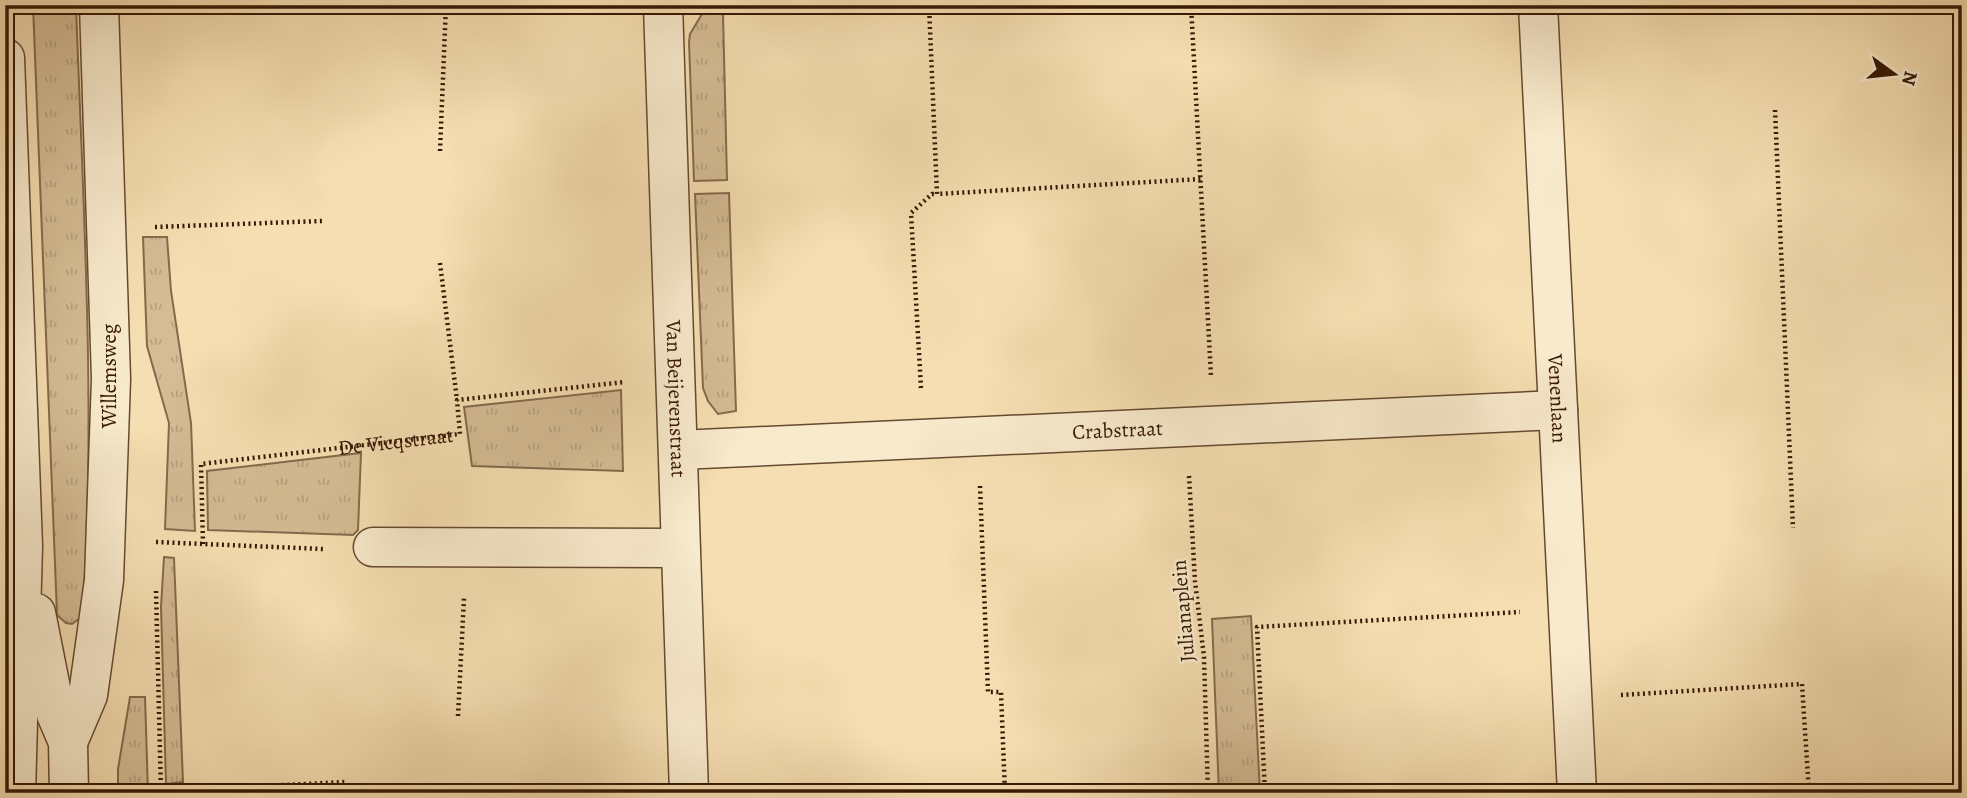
<svg xmlns="http://www.w3.org/2000/svg" width="1967" height="798" font-family="Alegreya,serif">
<style>
.grass{fill:url(#grass-tufts);stroke:#866a4c;stroke-width:2}
.lines{fill:none;stroke-linecap:round;stroke-linejoin:round}
.minor-casing{stroke:#664a2f;stroke-width:41}
.path{stroke:#371804;stroke-width:4.5;stroke-dasharray:2 3.5;stroke-linecap:butt}
.minor{stroke:#f8eacc;stroke-width:38}
.labels{text-anchor:middle;stroke-width:5;stroke-linejoin:round;paint-order:stroke}
.street-label{font-size:21px;fill:#371804;stroke:#f8eacc}
</style>
<defs>
<pattern id="grass-tufts" width="24" height="20" patternUnits="userSpaceOnUse" patternTransform="scale(1.75)"><rect width="24" height="20" fill="#d5bc94"/><path d="M3 7l-1-3M5 7V3M7 7l1-3M15 17l-1-3M17 17v-4M19 17l1-3" fill="none" stroke="#b7a17e"/></pattern>
</defs>
<rect width="100%" height="100%" fill="#f5deb1"/>
<filter id="stains"><feTurbulence type="fractalNoise" baseFrequency=".00286" numOctaves="4"/><feColorMatrix values="0 0 0 0 .2 0 0 0 0 .09 0 0 0 0 .02 0 0 0 .5 -.17"/></filter>
<radialGradient id="worn" r=".72"><stop offset=".6" stop-color="#630" stop-opacity="0"/><stop offset="1" stop-color="#630" stop-opacity=".3"/></radialGradient>
<g class="grass">
<path d="M 33,5 L 76,5 C 83,205 96,407 83,607 L 80,618 L 72,624 L 66,623 L 57,615 Z"/>
<path d="M 702,14 L 723,14 L 727,180 L 694,181 L 689,42 L 690,34 Z"/>
<path d="M 729,193 L 736,411 L 718,414 L 708,401 L 703,388 L 695,194 Z"/>
<path d="M 143,237 L 167,237 L 171,291 L 191,423 L 195,531 L 165,529 L 169,423 L 147,346 Z"/>
<path d="M 621,390 L 623,471 L 472,466 L 464,407 Z"/>
<path d="M 361,453 L 358,530 L 353,535 L 208,530 L 207,471 Z"/>
<path d="M 164,557 L 174,558 L 183,782 L 166,784 L 161,607 Z"/>
<path d="M 1251,616 L 1260,793 L 1219,793 L 1212,619 Z"/>
<path d="M 130,697 L 145,697 L 148,793 L 118,793 L 118,769 Z"/>
</g>
<g class="lines">
<g class="minor-casing">
<g id="minor">
<path id="s2" d="M 663,5 L 689,793"/>
<path id="s3" d="M 1538,5 L 1577,793"/>
<path d="M 5,58 L 23,546 L 16,793"/>
<path id="s4" d="M 679,450 L 1558,410"/>
<path d="M 373,547 L 680,548"/>
<path d="M 36,613 L 56,714 L 68,742 L 69,793"/>
<path d="M 68,742 L 88,695 L 104,580 L 111,379 L 99,5"/>
</g>
</g>
<g class="path">
<path d="M 929,5 L 937,194 L 1201,179"/>
<path d="M 1191,5 L 1211,376"/>
<path d="M 1775,110 L 1793,528"/>
<path d="M 440,151 L 446,5"/>
<path d="M 155,227 L 322,221"/>
<path d="M 440,263 L 457,400"/>
<path d="M 921,388 L 911,213 L 932,194 L 937,194"/>
<path d="M 1189,476 L 1195,581 L 1204,657 L 1208,793"/>
<path d="M 980,486 L 988,692 L 1001,692 L 1005,793"/>
<path d="M 156,542 L 323,549"/>
<path id="s1" d="M 203,544 L 201,464 L 460,434 L 457,400 L 625,382"/>
<path d="M 156,591 L 161,793"/>
<path d="M 1621,695 L 1802,684 L 1809,793"/>
<path d="M 458,716 L 464,598"/>
<path d="M 161,791 L 345,782"/>
<path d="M 1265,793 L 1257,627 L 1520,612"/>
</g>
<use href="#minor" class="minor"/>
</g>
<g class="labels">
<g class="street-label">
<text transform="translate(109 376) rotate(-90)" y="7">Willemsweg</text>
<text dy="7" stroke="none"><textPath href="#s2" startOffset="394">Van Beijerenstraat</textPath></text>
<text dy="7" stroke="none"><textPath href="#s3" startOffset="394">Venenlaan</textPath></text>
<text dy="7" stroke="none"><textPath href="#s4" startOffset="439">Crabstraat</textPath></text>
<text dy="7" stroke="none"><textPath href="#s1" startOffset="276">De Vicqstraat</textPath></text>
<text transform="translate(1183 611) rotate(-95)" y="7">Julianaplein</text>
</g>
</g>
<rect width="1967" height="798" fill="none" stroke="#f5deb1" stroke-width="28"/>
<rect x="7" y="7" width="1953" height="784" fill="none" stroke="#371804" stroke-width="3.5"/>
<rect x="14" y="14" width="1939" height="770" fill="none" stroke="#371804" stroke-width="2"/>
<g transform="translate(1894 74) rotate(105)" stroke="#f8eacc" stroke-width="5" paint-order="stroke">
<path d="M0-5L12 26L0 18L-12 26Z" fill="#371804"/>
<text y="-10" font-size="19" font-weight="bold" text-anchor="middle" fill="#371804">N</text>
</g>
<rect width="100%" height="100%" filter="url(#stains)"/>
<rect width="100%" height="100%" fill="url(#worn)"/>
</svg>
